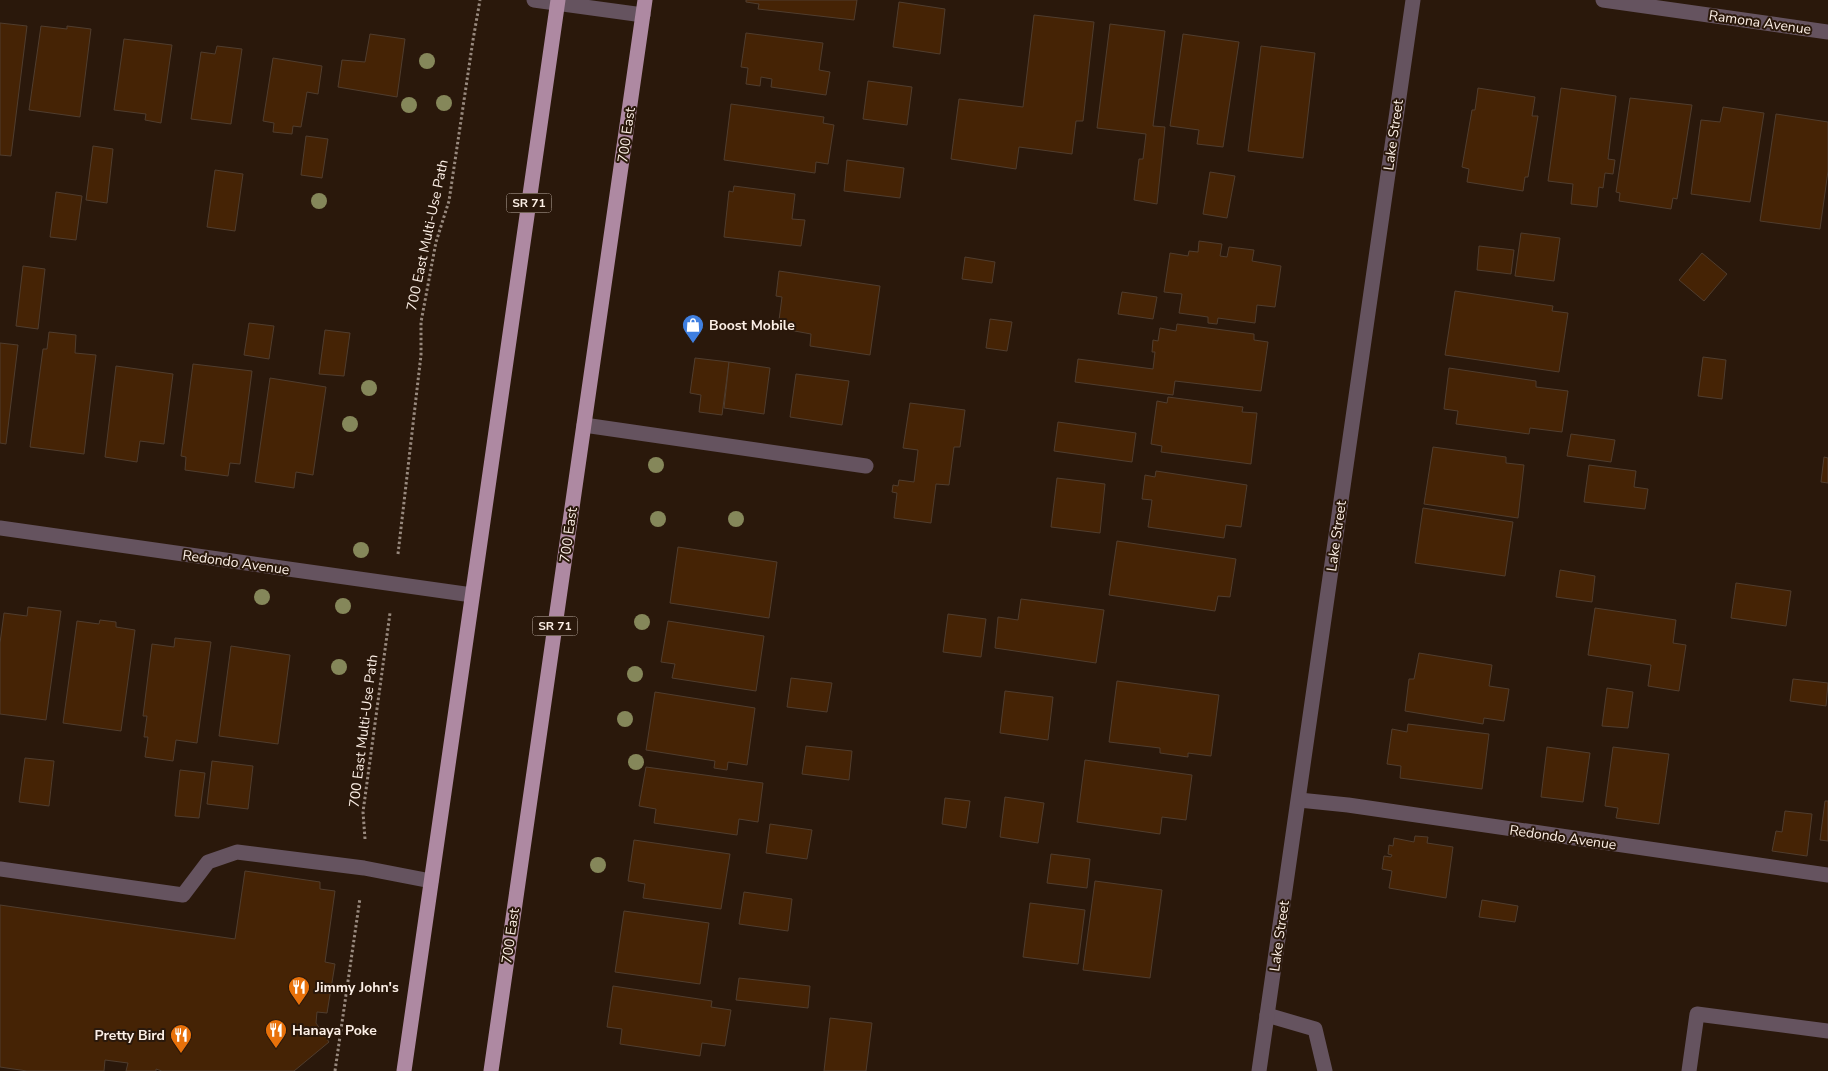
<svg xmlns="http://www.w3.org/2000/svg" width="1828" height="1071" font-family="'Nunito Sans',sans-serif">
<style>
.building{fill:#452305;stroke:#503d2e}
.lines{fill:none;stroke-linecap:round;stroke-linejoin:round}
.path{stroke:#998a7f;stroke-width:3;stroke-dasharray:2.5 2.5;stroke-linecap:butt}
.lane{stroke:#65535f;stroke-width:15}
.street{stroke:#65535f;stroke-width:15}
.primary{stroke:#ae89a2;stroke-width:15}
.tree{fill:#85875a}
.labels{text-anchor:middle;stroke-width:4;stroke-linejoin:round;paint-order:stroke}
.shield{fill:#2a180b;stroke:#bdaea4;stroke-width:1}
.shield-label{font-size:12px;font-weight:bold;fill:#fcefe6}
.street-label{font-size:14px;fill:#fcefe6;stroke:#2a180b}
.poi-label{font-size:14px;font-weight:bold;fill:#fcefe6;stroke:#2a180b;text-anchor:start}
</style>
<rect width="100%" height="100%" fill="#2a180b"/>
<g class="building">
<path d="M 746,0 L 857,0 L 854,20 L 758,9 L 759,4 L 746,2 Z"/>
<path d="M 899,2 L 945,9 L 940,54 L 893,47 Z"/>
<path d="M 1034,15 L 1094,22 L 1083,121 L 1076,121 L 1072,154 L 1019,147 L 1016,169 L 951,159 L 959,99 L 1023,107 Z"/>
<path d="M 0,23 L 27,26 L 11,156 L 0,155 Z"/>
<path d="M 1110,24 L 1165,31 L 1153,126 L 1165,127 L 1157,204 L 1134,200 L 1139,159 L 1143,159 L 1146,134 L 1097,128 Z"/>
<path d="M 41,26 L 67,29 L 67,26 L 91,29 L 80,117 L 29,110 Z"/>
<path d="M 746,33 L 823,43 L 819,70 L 830,72 L 826,95 L 771,87 L 772,79 L 761,77 L 760,86 L 746,84 L 748,68 L 741,67 Z"/>
<path d="M 370,34 L 405,39 L 397,97 L 338,87 L 342,60 L 365,62 Z"/>
<path d="M 1183,34 L 1239,42 L 1223,147 L 1197,144 L 1199,130 L 1170,126 Z"/>
<path d="M 124,39 L 172,45 L 161,123 L 145,120 L 146,114 L 114,110 Z"/>
<path d="M 217,46 L 242,49 L 231,124 L 191,119 L 201,52 L 215,54 Z"/>
<path d="M 1261,46 L 1315,53 L 1303,158 L 1248,151 Z"/>
<path d="M 273,58 L 322,66 L 318,94 L 307,92 L 301,127 L 293,126 L 292,134 L 273,132 L 274,123 L 263,121 Z"/>
<path d="M 868,81 L 912,87 L 907,125 L 863,119 Z"/>
<path d="M 1478,88 L 1535,97 L 1532,116 L 1538,116 L 1528,177 L 1525,177 L 1523,191 L 1467,182 L 1469,169 L 1462,167 L 1472,110 L 1475,110 Z"/>
<path d="M 1561,88 L 1616,96 L 1608,159 L 1615,160 L 1613,174 L 1605,173 L 1603,188 L 1599,187 L 1597,207 L 1571,204 L 1573,184 L 1548,181 Z"/>
<path d="M 1630,98 L 1692,105 L 1677,199 L 1673,198 L 1671,209 L 1619,201 L 1620,193 L 1616,192 Z"/>
<path d="M 731,104 L 824,117 L 823,123 L 834,125 L 828,164 L 816,162 L 815,173 L 724,160 Z"/>
<path d="M 1723,107 L 1764,113 L 1750,202 L 1691,194 L 1701,120 L 1720,122 Z"/>
<path d="M 1776,114 L 1828,122 L 1828,171 L 1820,229 L 1760,221 Z"/>
<path d="M 306,136 L 328,139 L 322,178 L 301,175 Z"/>
<path d="M 93,146 L 113,149 L 107,203 L 86,200 Z"/>
<path d="M 847,160 L 904,168 L 900,198 L 844,191 Z"/>
<path d="M 215,170 L 243,174 L 235,231 L 207,227 Z"/>
<path d="M 1210,172 L 1235,176 L 1227,218 L 1203,214 Z"/>
<path d="M 734,186 L 795,194 L 792,219 L 805,220 L 801,246 L 724,237 L 729,191 L 733,192 Z"/>
<path d="M 56,192 L 82,196 L 76,240 L 50,237 Z"/>
<path d="M 1521,233 L 1560,238 L 1554,281 L 1515,276 Z"/>
<path d="M 1199,241 L 1222,244 L 1220,256 L 1227,257 L 1229,247 L 1254,250 L 1252,261 L 1281,266 L 1275,307 L 1257,305 L 1255,323 L 1218,318 L 1217,324 L 1208,323 L 1208,317 L 1179,313 L 1182,294 L 1164,292 L 1170,253 L 1188,256 L 1189,251 L 1198,252 Z"/>
<path d="M 1479,246 L 1514,250 L 1511,274 L 1477,270 Z"/>
<path d="M 1702,253 L 1727,274 L 1704,301 L 1679,280 Z"/>
<path d="M 965,257 L 995,262 L 992,283 L 962,279 Z"/>
<path d="M 23,266 L 45,269 L 38,329 L 16,326 Z"/>
<path d="M 779,271 L 880,286 L 870,355 L 810,346 L 811,334 L 778,328 L 782,297 L 776,296 Z"/>
<path d="M 1455,291 L 1553,306 L 1552,311 L 1568,313 L 1559,372 L 1445,355 Z"/>
<path d="M 1122,292 L 1157,297 L 1153,319 L 1118,314 Z"/>
<path d="M 990,319 L 1012,322 L 1007,351 L 986,348 Z"/>
<path d="M 249,323 L 274,326 L 269,359 L 244,355 Z"/>
<path d="M 1177,324 L 1254,334 L 1254,340 L 1268,342 L 1261,391 L 1175,381 L 1173,395 L 1075,382 L 1078,359 L 1153,369 L 1155,352 L 1152,352 L 1153,340 L 1158,341 L 1160,328 L 1176,331 Z"/>
<path d="M 325,330 L 350,333 L 344,376 L 319,374 Z"/>
<path d="M 49,332 L 76,335 L 75,353 L 96,355 L 84,454 L 30,447 L 43,349 L 47,349 Z"/>
<path d="M 0,343 L 18,345 L 6,444 L 0,443 Z"/>
<path d="M 1703,357 L 1726,360 L 1722,399 L 1698,396 Z"/>
<path d="M 695,358 L 729,362 L 722,415 L 699,412 L 701,395 L 690,393 Z"/>
<path d="M 729,362 L 770,368 L 764,414 L 724,408 Z"/>
<path d="M 193,364 L 252,371 L 240,464 L 230,463 L 228,476 L 185,470 L 186,457 L 181,456 Z"/>
<path d="M 116,366 L 173,374 L 164,444 L 140,441 L 137,462 L 105,457 Z"/>
<path d="M 1449,368 L 1536,381 L 1536,387 L 1568,391 L 1562,432 L 1530,428 L 1529,434 L 1456,424 L 1458,411 L 1444,409 Z"/>
<path d="M 796,374 L 849,381 L 842,425 L 790,417 Z"/>
<path d="M 270,378 L 326,387 L 313,475 L 296,472 L 294,488 L 255,482 Z"/>
<path d="M 1168,397 L 1243,407 L 1242,412 L 1257,413 L 1251,464 L 1161,452 L 1162,446 L 1151,444 L 1157,401 L 1167,403 Z"/>
<path d="M 910,403 L 965,410 L 960,447 L 954,447 L 949,485 L 936,484 L 931,523 L 894,518 L 897,493 L 892,492 L 893,485 L 898,486 L 899,480 L 914,482 L 918,450 L 903,448 Z"/>
<path d="M 1058,422 L 1136,433 L 1132,462 L 1054,451 Z"/>
<path d="M 1571,434 L 1615,440 L 1611,462 L 1567,456 Z"/>
<path d="M 1433,447 L 1506,457 L 1506,463 L 1524,465 L 1518,518 L 1424,504 Z"/>
<path d="M 1824,457 L 1828,458 L 1828,483 L 1821,482 Z"/>
<path d="M 1589,465 L 1636,471 L 1634,487 L 1648,489 L 1645,509 L 1584,502 Z"/>
<path d="M 1156,471 L 1247,485 L 1241,527 L 1226,525 L 1224,538 L 1148,527 L 1152,500 L 1142,499 L 1145,475 L 1155,477 Z"/>
<path d="M 1057,478 L 1105,484 L 1100,533 L 1051,527 Z"/>
<path d="M 1423,508 L 1513,522 L 1505,576 L 1415,563 Z"/>
<path d="M 1117,541 L 1236,559 L 1230,597 L 1218,596 L 1215,611 L 1109,595 Z"/>
<path d="M 678,547 L 777,562 L 769,618 L 670,603 Z"/>
<path d="M 1560,570 L 1595,576 L 1592,602 L 1556,597 Z"/>
<path d="M 1736,583 L 1791,591 L 1786,626 L 1731,618 Z"/>
<path d="M 1021,599 L 1104,610 L 1096,663 L 995,648 L 998,617 L 1018,620 Z"/>
<path d="M 28,607 L 61,611 L 46,720 L 0,714 L 0,643 L 4,613 L 27,616 Z"/>
<path d="M 1595,608 L 1676,620 L 1673,643 L 1686,645 L 1679,691 L 1648,686 L 1651,665 L 1588,655 Z"/>
<path d="M 948,614 L 986,619 L 981,657 L 943,652 Z"/>
<path d="M 100,620 L 116,622 L 116,627 L 135,630 L 121,731 L 63,723 L 77,621 L 99,624 Z"/>
<path d="M 668,621 L 764,636 L 756,691 L 672,678 L 675,664 L 661,662 Z"/>
<path d="M 175,638 L 211,642 L 197,743 L 176,740 L 173,761 L 145,757 L 148,737 L 144,737 L 147,716 L 143,716 L 152,644 L 174,647 Z"/>
<path d="M 231,646 L 290,655 L 278,744 L 219,736 Z"/>
<path d="M 1419,653 L 1492,665 L 1489,686 L 1509,689 L 1504,721 L 1484,718 L 1483,724 L 1405,711 L 1409,679 L 1414,679 Z"/>
<path d="M 791,678 L 832,683 L 827,712 L 787,707 Z"/>
<path d="M 1793,679 L 1828,683 L 1826,706 L 1790,701 Z"/>
<path d="M 1117,681 L 1219,695 L 1211,756 L 1188,753 L 1188,757 L 1160,753 L 1160,748 L 1109,742 Z"/>
<path d="M 1607,688 L 1633,692 L 1628,728 L 1602,726 Z"/>
<path d="M 1005,691 L 1053,697 L 1048,740 L 1000,733 Z"/>
<path d="M 655,692 L 755,708 L 747,765 L 728,762 L 727,770 L 714,768 L 715,761 L 646,750 Z"/>
<path d="M 1408,724 L 1489,734 L 1482,789 L 1400,778 L 1401,766 L 1387,764 L 1392,729 L 1407,732 Z"/>
<path d="M 806,746 L 852,751 L 849,780 L 802,774 Z"/>
<path d="M 1547,747 L 1590,753 L 1583,802 L 1541,797 Z"/>
<path d="M 1613,747 L 1669,754 L 1659,824 L 1616,818 L 1618,808 L 1605,806 Z"/>
<path d="M 25,758 L 54,761 L 49,806 L 19,802 Z"/>
<path d="M 1085,760 L 1192,775 L 1186,820 L 1162,817 L 1160,834 L 1077,822 Z"/>
<path d="M 212,761 L 253,766 L 248,809 L 207,804 Z"/>
<path d="M 646,767 L 763,783 L 758,822 L 739,819 L 737,835 L 654,823 L 656,809 L 639,806 Z"/>
<path d="M 180,770 L 205,773 L 199,818 L 175,816 Z"/>
<path d="M 1005,797 L 1044,803 L 1038,843 L 1000,837 Z"/>
<path d="M 945,798 L 970,801 L 966,828 L 942,824 Z"/>
<path d="M 1825,801 L 1828,801 L 1828,841 L 1820,840 Z"/>
<path d="M 1785,811 L 1812,814 L 1807,856 L 1772,851 L 1776,831 L 1782,832 Z"/>
<path d="M 770,824 L 812,830 L 807,859 L 766,853 Z"/>
<path d="M 1415,836 L 1428,837 L 1427,843 L 1453,847 L 1446,898 L 1389,888 L 1392,871 L 1382,869 L 1384,856 L 1391,857 L 1392,855 L 1388,854 L 1389,845 L 1393,846 L 1394,838 L 1414,842 Z"/>
<path d="M 634,840 L 730,854 L 721,909 L 643,898 L 645,884 L 628,881 Z"/>
<path d="M 1051,854 L 1090,859 L 1087,888 L 1047,883 Z"/>
<path d="M 245,871 L 320,882 L 320,889 L 335,891 L 325,962 L 335,964 L 327,1013 L 317,1012 L 316,1023 L 329,1042 L 294,1071 L 162,1071 L 156,1069 L 156,1071 L 126,1071 L 128,1063 L 105,1060 L 104,1071 L 27,1071 L 0,1067 L 0,905 L 235,939 Z"/>
<path d="M 1095,881 L 1162,890 L 1150,978 L 1083,970 Z"/>
<path d="M 744,892 L 792,899 L 788,931 L 739,924 Z"/>
<path d="M 1482,900 L 1518,906 L 1515,922 L 1479,917 Z"/>
<path d="M 1030,903 L 1085,910 L 1078,964 L 1023,957 Z"/>
<path d="M 624,911 L 709,923 L 700,984 L 615,972 Z"/>
<path d="M 739,978 L 810,986 L 808,1008 L 736,1000 Z"/>
<path d="M 613,986 L 712,1001 L 711,1007 L 731,1010 L 725,1046 L 702,1043 L 700,1056 L 620,1044 L 622,1029 L 607,1027 Z"/>
<path d="M 830,1018 L 872,1023 L 866,1071 L 824,1071 Z"/>
</g>
<g class="lines">
<g class="path">
<path d="M 398,554 L 421,355 L 421,322 L 436,242 L 449,201 L 473,40 L 480,0"/>
<path d="M 365,839 L 363,812 L 390,613"/>
<path d="M 335,1071 L 360,898"/>
</g>
<g class="lane">
<path d="M 584,425 L 866,466"/>
<path d="M 0,869 L 183,895 L 208,862 L 237,852 L 364,868 L 431,881"/>
<path d="M 1267,1015 L 1315,1029 L 1325,1071"/>
<path d="M 1689,1071 L 1697,1014 L 1828,1031"/>
</g>
<g class="street">
<path d="M 534,0 L 643,15"/>
<path d="M 1603,0 L 1828,32"/>
<path d="M 0,528 L 472,595"/>
<path d="M 1299,800 L 1348,805 L 1828,875"/>
<path d="M 1259,1071 L 1413,0"/>
</g>
<g class="primary">
<path d="M 404,1071 L 558,0"/>
<path d="M 491,1071 L 645,0"/>
</g>
</g>
<g class="tree">
<circle cx="427" cy="61" r="8"/>
<circle cx="444" cy="103" r="8"/>
<circle cx="409" cy="105" r="8"/>
<circle cx="319" cy="201" r="8"/>
<circle cx="369" cy="388" r="8"/>
<circle cx="350" cy="424" r="8"/>
<circle cx="656" cy="465" r="8"/>
<circle cx="658" cy="519" r="8"/>
<circle cx="736" cy="519" r="8"/>
<circle cx="361" cy="550" r="8"/>
<circle cx="262" cy="597" r="8"/>
<circle cx="343" cy="606" r="8"/>
<circle cx="642" cy="622" r="8"/>
<circle cx="339" cy="667" r="8"/>
<circle cx="635" cy="674" r="8"/>
<circle cx="625" cy="719" r="8"/>
<circle cx="636" cy="762" r="8"/>
<circle cx="598" cy="865" r="8"/>
</g>
<defs>
<g id="shop-pin" transform="scale(1.125)"><path d="M0 17L-7.5 6A9.5 9.5 0 1 1 7.5 6Z" fill="#3f7fe0" stroke="#2a180b"/><path d="M-5-2.5h2.3a2.7 3.5 0 0 1 5.4 0H5L5.5 6h-11ZM-1.5-2.5h3a1.5 2.3 0 0 0-3 0Z" fill="#fff"/></g>
<g id="restaurant-pin" transform="scale(1.125)"><path d="M0 17L-7.5 6A9.5 9.5 0 1 1 7.5 6Z" fill="#e8710a" stroke="#2a180b"/><path d="M-5-6h1v4h1v-4h1v4h1v-4h1v5L-1.5 .5V6h-2V.5L-5-1ZM5-6V6H3V1.5H1.5Q1.5-4 5-6Z" fill="#fff"/></g>
</defs>
<g fill-rule="evenodd">
<use href="#shop-pin" x="693" y="325"/>
<use href="#restaurant-pin" x="299" y="987"/>
<use href="#restaurant-pin" x="276" y="1030"/>
<use href="#restaurant-pin" x="181" y="1035"/>
</g>
<g class="labels">
<g class="shield">
<rect x="506.5" y="193.5" width="45" height="19" rx="4"/>
<rect x="532.5" y="616.5" width="45" height="19" rx="4"/>
</g>
<g class="shield-label">
<text x="529" y="207">SR 71</text>
<text x="555" y="630">SR 71</text>
</g>
<g class="street-label">
<text transform="translate(1760 22) rotate(8)" y="5">Ramona Avenue</text>
<text transform="translate(626 135) rotate(-82)" y="5">700 East</text>
<text transform="translate(1393 135) rotate(-82)" y="5">Lake Street</text>
<text transform="translate(427 235) rotate(-78)" y="5">700 East Multi-Use Path</text>
<text transform="translate(568 535) rotate(-82)" y="5">700 East</text>
<text transform="translate(1336 536) rotate(-82)" y="5">Lake Street</text>
<text transform="translate(236 562) rotate(8)" y="5">Redondo Avenue</text>
<text transform="translate(363 731) rotate(-83)" y="5">700 East Multi-Use Path</text>
<text transform="translate(1563 837) rotate(8)" y="5">Redondo Avenue</text>
<text transform="translate(510 936) rotate(-82)" y="5">700 East</text>
<text transform="translate(1279 936) rotate(-82)" y="5">Lake Street</text>
</g>
<g class="poi-label">
<text x="709" y="330">Boost Mobile</text>
<text x="315" y="992">Jimmy John's</text>
<text x="292" y="1035">Hanaya Poke</text>
<text x="165" y="1040" text-anchor="end">Pretty Bird</text>
</g>
</g>
</svg>
